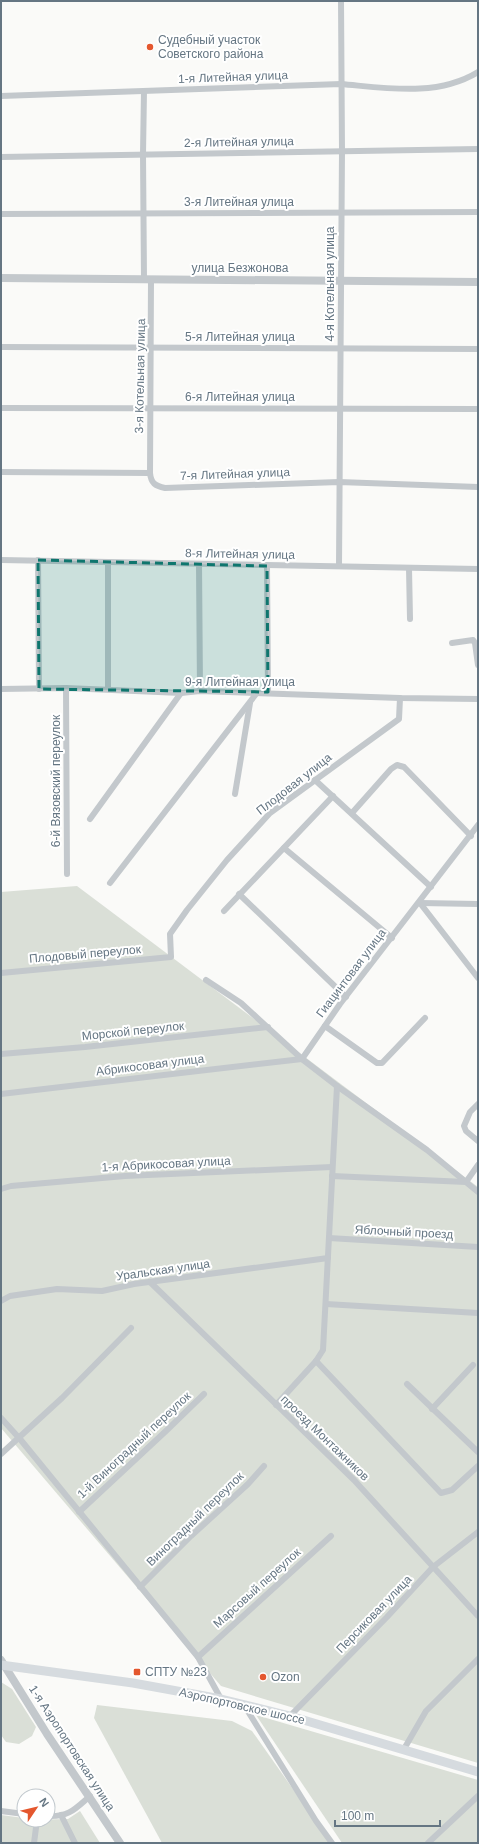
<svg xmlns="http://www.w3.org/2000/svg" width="479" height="1844" font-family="Arial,sans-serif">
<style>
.green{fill:#dadfd7}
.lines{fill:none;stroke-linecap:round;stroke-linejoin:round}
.minor{stroke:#c3c8cc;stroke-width:6}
.tertiary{stroke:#c3c8cc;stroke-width:8}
.secondary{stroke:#d6dbdf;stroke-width:9}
.marked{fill:#0f766e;fill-opacity:0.2;stroke:#0f766e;stroke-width:3;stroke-dasharray:8 5;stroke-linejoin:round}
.poi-dot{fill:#e4572e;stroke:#fff;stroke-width:1.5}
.labels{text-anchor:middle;stroke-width:4;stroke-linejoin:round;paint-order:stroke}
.poi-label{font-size:12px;fill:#657683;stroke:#fff;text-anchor:start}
.street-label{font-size:12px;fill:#657683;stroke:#fff}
</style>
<rect width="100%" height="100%" fill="#fafaf8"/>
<g class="green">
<path d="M 77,886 L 478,1187 L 478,1763 L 221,1686 L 1,1428 L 1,892 Z"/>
<path d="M 1,1682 L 12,1689 L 36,1727 L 32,1736 L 19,1744 L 6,1742 L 1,1735 Z"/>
<path d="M 97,1705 L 232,1721 L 252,1731 L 331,1843 L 162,1843 L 94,1718 Z"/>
<path d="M 256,1715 L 478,1780 L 478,1843 L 342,1843 Z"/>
<path d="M 80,1811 L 100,1843 L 1,1843 L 1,1815 L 24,1818 L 24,1820 L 68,1819 Z"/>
</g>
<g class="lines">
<g class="minor">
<path d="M 144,91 L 143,154 L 144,279"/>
<path d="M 1,96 L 341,84 C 387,88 437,97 478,72"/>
<path d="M 1,157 L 478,149"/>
<path d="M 1,214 L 478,212"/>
<path d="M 1,347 L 478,349"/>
<path d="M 1,408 L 478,409"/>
<path d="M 1,472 L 150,473 C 151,483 155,486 165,488 L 339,482 L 478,487"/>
<path d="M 150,473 L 151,279"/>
<path d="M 1,560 L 478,569"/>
<path d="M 38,560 L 39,689"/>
<path d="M 108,562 L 108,689"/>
<path d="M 199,564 L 200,691"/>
<path d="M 267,566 L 268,692"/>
<path d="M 339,566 L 342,151 L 341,1"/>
<path d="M 409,568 L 410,619"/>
<path d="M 452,643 L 473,640 L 475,643 L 478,665"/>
<path d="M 66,688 L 67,874"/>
<path d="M 1,689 L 66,688 L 181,693 L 200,691 L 400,698 L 478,699"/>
<path d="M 315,780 L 431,887"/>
<path d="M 235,794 L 250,703"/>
<path d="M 352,813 L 391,769 L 397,765 L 404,767 L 471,836"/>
<path d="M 90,819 L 181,693"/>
<path d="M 284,848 L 392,938"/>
<path d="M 110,883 L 256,694"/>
<path d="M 239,894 L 346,997"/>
<path d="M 420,903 L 478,978"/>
<path d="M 420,903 L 478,904"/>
<path d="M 224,911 L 333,796"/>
<path d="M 1,973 L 171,957 L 170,934 L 187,910 L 227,860 L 270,813 L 399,719 L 400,698"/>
<path d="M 206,980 L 241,1003 L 302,1059 L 337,1086 L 427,1150 L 478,1192"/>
<path d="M 325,1026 L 377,1063 L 382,1063 L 425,1018"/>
<path d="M 1,1054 L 85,1047 L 268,1027"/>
<path d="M 302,1059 L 340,1004 L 478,825"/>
<path d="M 1,1094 L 302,1059"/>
<path d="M 478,1104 L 470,1112 L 464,1126 L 466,1131 L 478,1141"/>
<path d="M 332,1176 L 466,1182 L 478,1165"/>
<path d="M 1,1189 L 11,1186 L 125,1176 L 332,1167"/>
<path d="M 329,1238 L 478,1247"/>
<path d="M 150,1282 L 354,1480 L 478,1616"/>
<path d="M 1,1301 L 10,1296 L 57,1289 L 102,1291 L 134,1284 L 328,1258"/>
<path d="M 326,1304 L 478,1313"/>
<path d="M 316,1361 L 441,1493 L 452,1490 L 478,1466"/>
<path d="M 407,1384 L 478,1452"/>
<path d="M 276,1405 L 316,1361 L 323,1350 L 337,1086"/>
<path d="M 432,1409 L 473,1365"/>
<path d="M 1,1418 L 20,1439 L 198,1657 L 221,1699"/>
<path d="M 1,1454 L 62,1398 L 131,1328"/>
<path d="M 79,1512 L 167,1430 L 204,1394"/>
<path d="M 140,1587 L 191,1536 L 248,1484 L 264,1466"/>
<path d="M 198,1657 L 331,1536"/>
<path d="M 244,1705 L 316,1821 L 332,1843"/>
<path d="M 290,1716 L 387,1617 L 433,1567 L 478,1532"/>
<path d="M 404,1749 L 426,1711 L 478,1659"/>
<path d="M 1,1811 L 24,1814"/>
<path d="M 61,1815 L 75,1843"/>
<path d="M 48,1816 C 69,1817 75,1809 90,1796"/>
<path d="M 34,1843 L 37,1820"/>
<path d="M 428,1843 L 478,1796"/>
</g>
<g class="tertiary">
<path d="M 1,278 L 478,282"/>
<path d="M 1,1660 L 47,1734 L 120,1843"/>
</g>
<path class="secondary" d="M 1,1665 L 133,1683 L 221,1699 L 290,1716 L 478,1772"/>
</g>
<path class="marked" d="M 38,560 L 267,566 L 268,692 L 39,689 Z"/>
<g class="poi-dot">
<circle cx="150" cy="47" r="4"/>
<rect x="133" y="1668" width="8" height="8" rx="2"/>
<circle cx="263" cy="1677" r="4"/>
</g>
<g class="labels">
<g class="poi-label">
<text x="158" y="44">Судебный участок<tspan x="158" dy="14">Советского района</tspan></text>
<text x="145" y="1676">СПТУ №23</text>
<text x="271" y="1681">Ozon</text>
</g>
<g class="street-label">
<text transform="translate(233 77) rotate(-2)" y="4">1-я Литейная улица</text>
<text transform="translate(239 142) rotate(-1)" y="4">2-я Литейная улица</text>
<text x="239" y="206">3-я Литейная улица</text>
<text x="240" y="272">улица Безжонова</text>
<text transform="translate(330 284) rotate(-90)" y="4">4-я Котельная улица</text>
<text x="240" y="341">5-я Литейная улица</text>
<text transform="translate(140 376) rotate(-89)" y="4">3-я Котельная улица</text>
<text x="240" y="401">6-я Литейная улица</text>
<text transform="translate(235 474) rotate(-2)" y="4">7-я Литейная улица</text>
<text transform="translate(240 554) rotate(1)" y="4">8-я Литейная улица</text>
<text x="240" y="686">9-я Литейная улица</text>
<text transform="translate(56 781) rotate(-90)" y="4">6-й Вязовский переулок</text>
<text transform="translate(294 784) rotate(-38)" y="4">Плодовая улица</text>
<text transform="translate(85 954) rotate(-5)" y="4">Плодовый переулок</text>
<text transform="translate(351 973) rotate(-53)" y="4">Гиацинтовая улица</text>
<text transform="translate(133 1031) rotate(-6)" y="4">Морской переулок</text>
<text transform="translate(150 1065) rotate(-7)" y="4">Абрикосовая улица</text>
<text transform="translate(166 1164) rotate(-3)" y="4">1-я Абрикосовая улица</text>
<text transform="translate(404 1232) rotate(3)" y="4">Яблочный проезд</text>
<text transform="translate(163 1270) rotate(-8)" y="4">Уральская улица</text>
<text transform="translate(325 1438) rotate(44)" y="4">проезд Монтажников</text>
<text transform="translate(134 1445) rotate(-43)" y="4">1-й Виноградный переулок</text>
<text transform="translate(195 1519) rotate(-44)" y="4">Виноградный переулок</text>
<text transform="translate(257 1588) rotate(-42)" y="4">Марсовый переулок</text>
<text transform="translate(374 1614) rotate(-46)" y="4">Персиковая улица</text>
<text transform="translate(242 1706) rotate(13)" y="4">Аэропортовское шоссе</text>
<text transform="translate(72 1748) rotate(57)" y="4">1-я Аэропортовская улица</text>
</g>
</g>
<rect width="479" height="1844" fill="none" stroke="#657683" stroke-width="4"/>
<g transform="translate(36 1808) rotate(55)"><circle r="19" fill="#ffffff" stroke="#c1c8cd"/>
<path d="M0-3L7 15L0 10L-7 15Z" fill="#e4572e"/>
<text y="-6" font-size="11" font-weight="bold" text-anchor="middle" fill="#657683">N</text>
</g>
<path d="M335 1820v6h105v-6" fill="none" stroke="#657683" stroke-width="2"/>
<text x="341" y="1820" font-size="12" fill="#657683" stroke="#ffffff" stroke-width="3" paint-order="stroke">100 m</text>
</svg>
